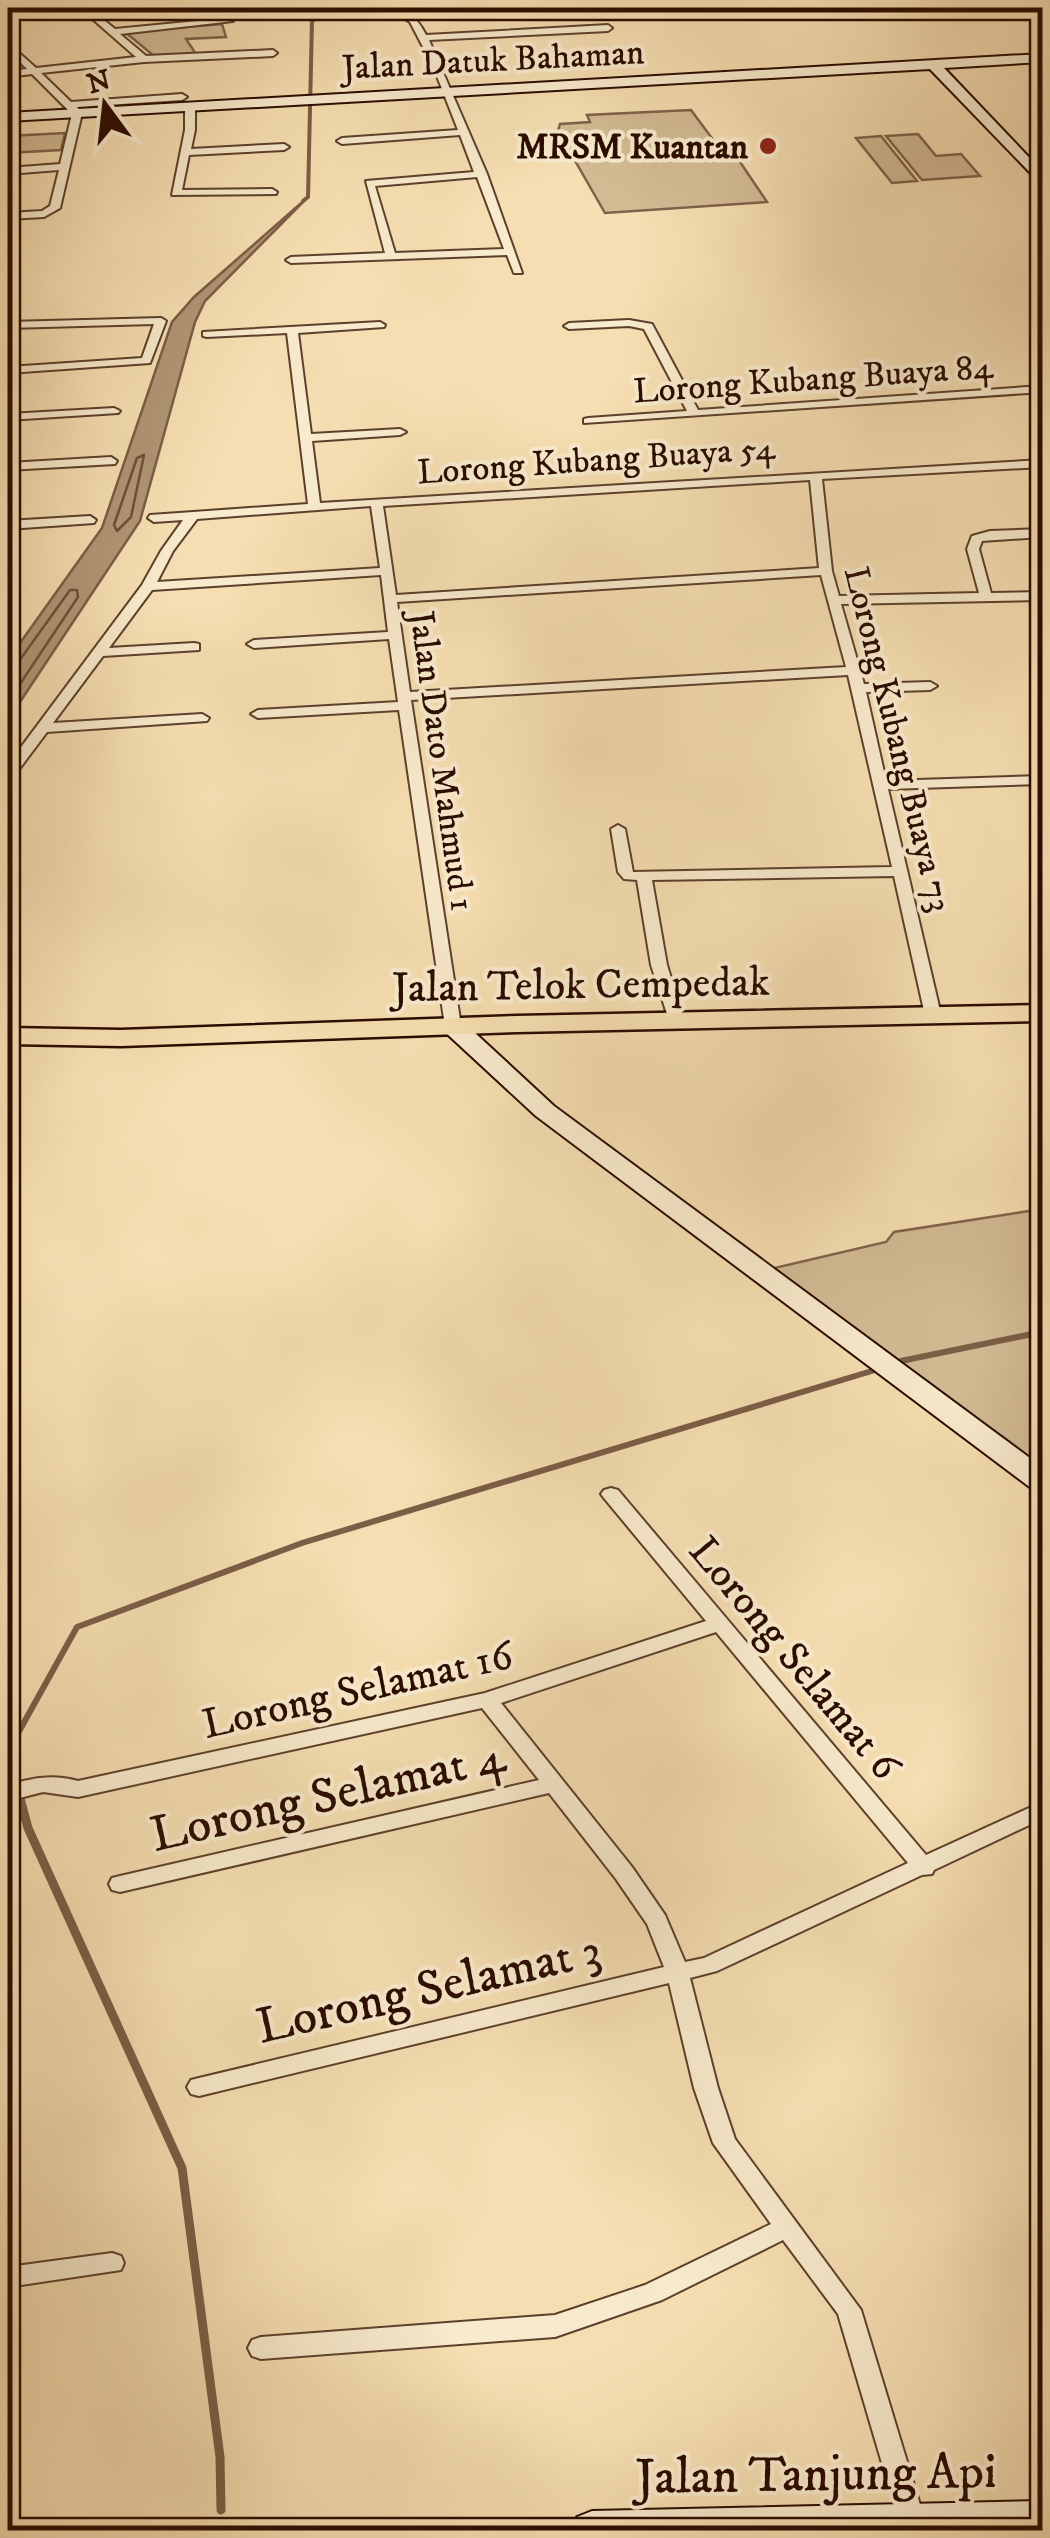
<svg xmlns="http://www.w3.org/2000/svg" width="1050" height="2538" font-family="'IM FELL DW Pica',serif">
<style>
.green{fill:#d2ba93;stroke:#7e624a;stroke-width:2.5}
.water{fill:#b09675;stroke:#7a5e46;stroke-width:2.5}
.lines{fill:none;stroke-linecap:round;stroke-linejoin:round}
.shore{stroke:#6d503a;stroke-width:2.5}
.stream-far2{stroke:#7a5e46;stroke-width:4}
.stream-far1{stroke:#7a5e46;stroke-width:6}
.stream{stroke:#7a5e46;stroke-width:9}
.street-casing{stroke:#5d402c;stroke-width:4}
.secondary-casing{stroke:#2a0b00;stroke-width:4}
.primary-casing{stroke:#2a0b00;stroke-width:5}
.street{fill:#f8eacc;fill-rule:evenodd}
.secondary{fill:#f8eacc;fill-rule:evenodd}
.primary{fill:#f5deb1;fill-rule:evenodd}
.poi-dot{fill:#8f2418;stroke:#f8eacc;stroke-width:4}
.labels{text-anchor:middle;stroke-width:8;stroke-linejoin:round;paint-order:stroke}
.far-street-label{font-size:35px;fill:#2a0b00;stroke:#f8eacc}
.far-poi-label{font-size:35px;font-weight:bold;fill:#2a0b00;stroke:#f8eacc;text-anchor:end}
.street-label{font-size:42px;fill:#2a0b00;stroke:#f8eacc}
.near-street-label{font-size:50px;fill:#2a0b00;stroke:#f8eacc}
</style>
<rect width="100%" height="100%" fill="#f5deb1"/>
<filter id="stains"><feTurbulence type="fractalNoise" baseFrequency=".002" numOctaves="4"/><feColorMatrix values="0 0 0 0 .2 0 0 0 0 .09 0 0 0 0 .02 0 0 0 .5 -.17"/></filter>
<radialGradient id="worn" r=".72"><stop offset=".6" stop-color="#630" stop-opacity="0"/><stop offset="1" stop-color="#630" stop-opacity=".3"/></radialGradient>
<g class="green">
<path d="M 222,24 L 226,37 L 186,39 L 196,54 L 154,56 L 125,32 Z"/>
<path d="M 691,110 L 714,141 L 730,147 L 767,202 L 605,213 L 558,131 L 560,124 L 590,122 L 587,115 Z"/>
<path d="M 65,133 L 61,150 L 8,153 L 8,136 Z"/>
<path d="M 918,134 L 936,156 L 961,154 L 980,176 L 922,180 L 886,136 Z"/>
<path d="M 881,136 L 917,181 L 892,183 L 856,138 Z"/>
<path d="M 1042,1209 L 1042,1469 L 770,1269 L 886,1242 L 894,1232 Z"/>
</g>
<path class="water" d="M 308,197 L 205,301 L 195,322 L 140,521 L 8,720 L 8,660 L 102,528 L 172,322 L 194,297 Z"/>
<g class="lines">
<g class="shore">
<path d="M 144,455 L 131,517 L 117,531 L 114,525 L 137,458 Z"/>
<path d="M 8,665 L 19,661 L 70,590 L 77,590 L 78,597 L 8,702"/>
</g>
<g class="stream-far2">
<path d="M 290,8 L 312,20 L 308,197 L 303,201"/>
<path d="M 312,20 L 365,8"/>
</g>
<g class="stream-far1">
<path d="M 901,1361 L 1042,1332"/>
<path d="M 16,1782 L 11,1764 L 12,1744 L 77,1627 L 302,1543 L 875,1370"/>
</g>
<path class="stream" d="M 15,1780 L 28,1828 L 182,2168 L 220,2457 L 221,2510"/>
<g class="street-casing">
<g id="street">
<path d="M 80,8 L 89,8 L 115,29 L 229,18 L 233,21 L 120,34 L 146,56 L 273,50 L 277,53 L 273,56 L 144,62 L 41,73 L 71,102 L 182,94 L 187,97 L 182,100 L 77,107 L 82,113 L 60,208 L 44,217 L 8,219 L 8,213 L 42,211 L 50,206 L 59,170 L 8,174 L 8,168 L 60,164 L 72,114 L 32,74 L 8,77 L 8,71 L 27,69 L 8,50 L 8,43 L 36,68 L 136,57 Z"/>
<path d="M 388,8 C 407,7 418,19 426,35 L 608,25 L 612,28 L 608,31 L 429,40 L 487,174 L 522,273 L 514,273 L 507,255 L 291,263 L 286,260 L 291,257 L 385,253 L 366,181 L 474,172 L 460,135 L 342,144 L 337,141 L 342,138 L 458,130 L 433,66 L 410,22 ZM 477,177 L 504,249 L 395,253 L 375,186 Z"/>
<path d="M 700,8 L 711,8 L 707,11 Z"/>
<path d="M 190,103 L 195,106 L 195,130 L 191,149 L 284,144 L 289,147 L 284,150 L 189,155 L 182,190 L 272,189 L 277,192 L 276,194 L 172,195 L 185,130 L 185,106 Z"/>
<path d="M 161,318 L 166,321 L 150,363 L 8,373 L 8,367 L 142,358 L 154,324 L 8,328 L 8,322 Z"/>
<path d="M 629,320 L 652,324 L 698,410 L 1042,386 L 1042,392 L 584,423 L 584,419 L 588,418 L 687,411 L 644,329 L 629,326 L 569,329 L 564,326 L 569,323 Z"/>
<path d="M 380,322 L 385,325 L 384,327 L 298,333 L 311,434 L 400,429 L 406,432 L 400,435 L 312,441 L 320,503 L 1042,460 L 1042,467 L 822,479 L 832,571 L 839,596 L 979,593 L 967,549 L 972,536 L 990,531 L 1042,529 L 1042,537 L 982,541 L 979,549 L 991,593 L 1042,592 L 1042,600 L 841,604 L 864,684 L 930,682 L 937,686 L 930,690 L 866,692 L 886,781 L 1042,776 L 1042,784 L 888,789 L 941,1015 L 939,1018 L 927,1018 L 925,1015 L 894,876 L 652,880 L 667,965 L 684,1020 L 682,1023 L 670,1023 L 651,965 L 637,880 L 624,879 L 618,872 L 611,829 L 618,825 L 625,829 L 633,872 L 892,867 L 848,675 L 411,700 L 461,1026 L 453,1031 L 445,1026 L 399,710 L 258,718 L 251,714 L 258,710 L 398,702 L 389,639 L 254,648 L 247,644 L 254,640 L 388,632 L 381,575 L 152,590 L 109,648 L 194,643 L 199,644 L 199,650 L 103,656 L 53,723 L 202,714 L 209,718 L 207,721 L 47,732 L 20,768 L 10,768 L 10,762 L 142,585 L 161,551 L 183,520 L 154,522 L 148,518 L 150,515 L 308,504 L 287,333 L 207,337 L 203,336 L 203,332 ZM 810,480 L 819,568 L 396,595 L 383,506 ZM 371,506 L 380,568 L 157,582 L 173,551 L 197,519 ZM 821,575 L 846,667 L 410,692 L 397,602 Z"/>
<path d="M 114,408 L 120,411 L 118,413 L 8,420 L 8,414 Z"/>
<path d="M 111,457 L 117,461 L 115,464 L 8,470 L 8,463 Z"/>
<path d="M 90,516 L 96,520 L 94,523 L 8,529 L 8,521 Z"/>
<path d="M 611,1488 L 618,1490 L 926,1855 L 1042,1802 L 1042,1819 L 934,1870 L 932,1874 L 922,1875 L 717,1971 L 690,1978 L 718,2088 L 735,2139 L 861,2310 L 925,2521 L 918,2530 L 903,2529 L 899,2521 L 838,2314 L 783,2240 L 662,2300 L 555,2337 L 261,2359 L 252,2356 L 248,2348 L 252,2340 L 261,2337 L 555,2315 L 645,2285 L 771,2224 L 713,2143 L 694,2088 L 669,1983 L 199,2096 L 191,2094 L 187,2087 L 191,2080 L 199,2078 L 664,1967 L 647,1924 L 616,1879 L 549,1793 L 120,1892 L 112,1890 L 109,1884 L 112,1878 L 120,1876 L 539,1780 L 482,1708 L 78,1797 L 43,1792 L 8,1801 L 8,1785 C 32,1778 53,1774 78,1781 L 485,1693 L 706,1621 L 604,1498 L 601,1494 L 604,1490 ZM 716,1632 L 908,1863 L 704,1958 L 685,1962 L 665,1915 L 632,1867 L 501,1703 Z"/>
<path d="M 112,2253 L 121,2256 L 124,2263 L 121,2270 L 8,2287 L 8,2267 Z"/>
</g>
</g>
<g class="secondary-casing">
<g id="secondary">
<path d="M 1042,54 L 1042,62 L 944,68 L 1042,171 L 1042,185 L 930,69 L 8,121 L 8,113 Z"/>
<path d="M 453,1019 L 462,1021 L 554,1106 L 1042,1467 L 1042,1491 L 1031,1488 L 536,1116 L 444,1031 L 441,1026 L 444,1021 Z"/>
<path d="M 1042,2501 L 1042,2530 L 571,2530 L 577,2517 L 592,2511 Z"/>
</g>
</g>
<g class="primary-casing">
<path id="primary" d="M 1042,1005 L 1042,1021 L 517,1032 L 121,1046 L 8,1044 L 8,1028 L 121,1030 L 517,1016 Z"/>
</g>
<use href="#street" class="street"/>
<use href="#secondary" class="secondary"/>
<use href="#primary" class="primary"/>
</g>
<circle class="poi-dot" cx="768" cy="146" r="10"/>
<g class="labels">
<g class="far-street-label">
<text transform="translate(493 59) rotate(-3)" y="12">Jalan Datuk Bahaman</text>
<text transform="translate(813 378) rotate(-4)" y="12">Lorong Kubang Buaya 84</text>
<text transform="translate(596 459) rotate(-4)" y="12">Lorong Kubang Buaya 54</text>
<text transform="translate(899 739) rotate(76)" y="12">Lorong Kubang Buaya 73</text>
<text transform="translate(443 761) rotate(82)" y="12">Jalan Dato Mahmud 1</text>
</g>
<g class="far-poi-label">
<text x="748" y="158">MRSM Kuantan</text>
</g>
<g class="street-label">
<text transform="translate(581 983) rotate(-1)" y="15">Jalan Telok Cempedak</text>
<text transform="translate(796 1657) rotate(50)" y="15">Lorong Selamat 6</text>
<text transform="translate(357 1688) rotate(-13)" y="15">Lorong Selamat 16</text>
</g>
<g class="near-street-label">
<text transform="translate(327 1793) rotate(-13)" y="18">Lorong Selamat 4</text>
<text transform="translate(428 1986) rotate(-13)" y="18">Lorong Selamat 3</text>
<text transform="translate(816 2472) rotate(-1)" y="18">Jalan Tanjung Api</text>
</g>
</g>
<rect width="1050" height="2538" fill="none" stroke="#f5deb1" stroke-width="40"/>
<rect x="10" y="10" width="1030" height="2518" fill="none" stroke="#2a0b00" stroke-width="5"/>
<rect x="20" y="20" width="1010" height="2498" fill="none" stroke="#2a0b00" stroke-width="2.5"/>
<g transform="translate(105 105) rotate(345)" stroke="#f8eacc" stroke-width="8" paint-order="stroke">
<path d="M0-8L18 38L0 25L-18 38Z" fill="#2a0b00"/>
<text y="-15" font-size="28" font-weight="bold" text-anchor="middle" fill="#2a0b00">N</text>
</g>
<rect width="100%" height="100%" filter="url(#stains)"/>
<rect width="100%" height="100%" fill="url(#worn)"/>
</svg>
